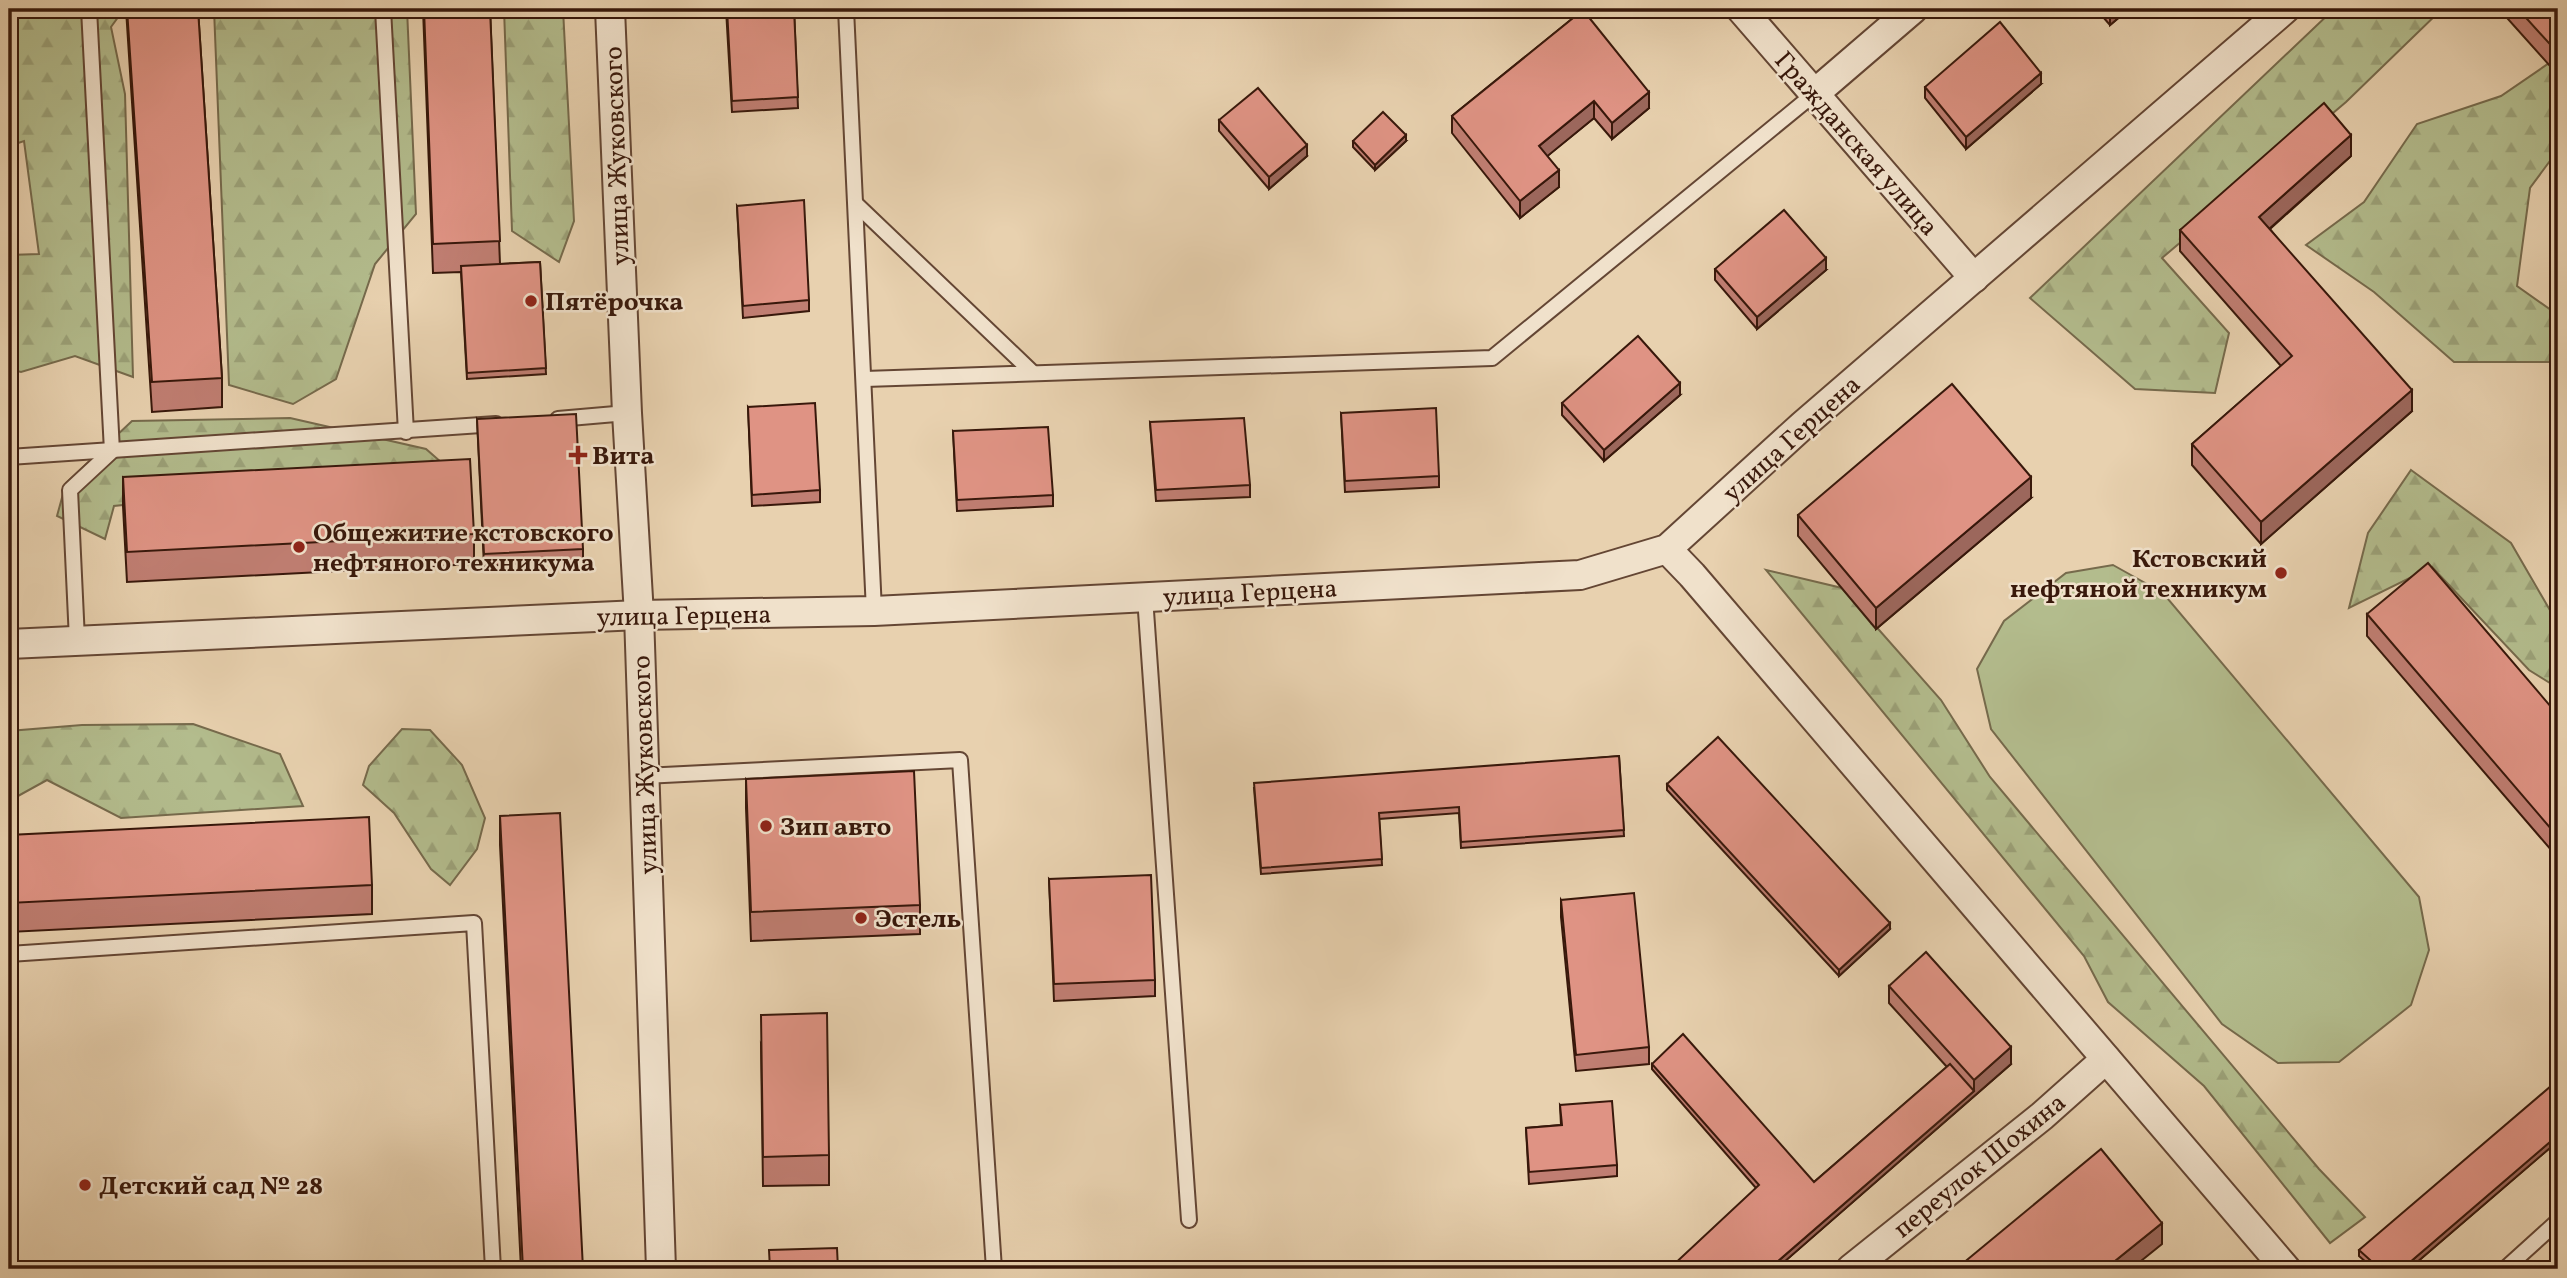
<svg xmlns="http://www.w3.org/2000/svg" width="2567" height="1278" font-family="Vollkorn,serif">
<style>
.green{fill:#b3bc8d;stroke:#766a4c;stroke-width:2}
.forest{fill:url(#forest-firs);stroke:#766a4c;stroke-width:2}
.lines{fill:none;stroke-linecap:round;stroke-linejoin:round}
.lane-casing{stroke:#644634;stroke-width:18}
.street-casing{stroke:#644634;stroke-width:32}
.lane{stroke:#f0e1cb;stroke-width:14}
.street{stroke:#f0e1cb;stroke-width:28}
.wall{fill:#c07e72;stroke:#38180b;stroke-width:2}
.shaded-wall{fill:#9c675c;stroke:#38180b;stroke-width:2}
.building{fill:#df9384;stroke:#38180b;stroke-width:2}
.poi-dot{fill:#8f2418;stroke:#f0e1cb;stroke-width:2.5}
.labels{text-anchor:middle;stroke-width:5;stroke-linejoin:round;paint-order:stroke}
.street-label{font-size:26px;fill:#38180b;stroke:#f0e1cb}
.poi-label{font-size:26px;font-weight:bold;fill:#38180b;stroke:#f0e1cb;text-anchor:start}
</style>
<defs>
<pattern id="forest-firs" width="22" height="20" patternUnits="userSpaceOnUse" patternTransform="scale(1.75)"><rect width="22" height="20" fill="#b3bc8d"/><path d="M5 1l3.5 6h-7zM16 11l3.5 6h-7z" fill="#9ba178"/></pattern>
</defs>
<rect width="100%" height="100%" fill="#e8d1af"/>
<filter id="stains"><feTurbulence type="fractalNoise" baseFrequency=".00286" numOctaves="4"/><feColorMatrix values="0 0 0 0 .2 0 0 0 0 .09 0 0 0 0 .02 0 0 0 .5 -.17"/></filter>
<radialGradient id="worn" r=".72"><stop offset=".6" stop-color="#630" stop-opacity="0"/><stop offset="1" stop-color="#630" stop-opacity=".3"/></radialGradient>
<path class="green" d="M 2113,565 L 2163,593 L 2419,897 L 2429,950 L 2411,1005 L 2339,1062 L 2278,1063 L 2222,1024 L 1991,729 L 1977,669 L 2004,621 L 2066,573 Z"/>
<g class="forest">
<path d="M 9,9 L 124,9 L 111,27 L 125,94 L 133,377 L 75,356 L 21,372 L 9,369 L 9,255 L 39,254 L 24,141 L 9,146 Z"/>
<path d="M 214,9 L 407,9 L 416,214 L 375,264 L 336,379 L 293,404 L 229,385 Z"/>
<path d="M 504,9 L 563,9 L 574,221 L 559,262 L 512,231 Z"/>
<path d="M 2334,9 L 2442,9 L 2346,102 L 2162,258 L 2229,333 L 2215,393 L 2135,389 L 2030,298 Z"/>
<path d="M 2558,57 L 2558,150 L 2530,188 L 2517,286 L 2558,315 L 2558,354 L 2553,362 L 2454,362 L 2374,292 L 2306,245 L 2364,202 L 2417,124 L 2501,96 Z"/>
<path d="M 290,418 L 426,449 L 450,470 L 114,506 L 105,539 L 57,516 L 66,483 L 132,421 Z"/>
<path d="M 2411,470 L 2511,543 L 2558,624 L 2558,688 L 2529,670 L 2432,567 L 2349,608 L 2368,533 Z"/>
<path d="M 1766,570 L 1842,588 L 1941,700 L 1990,777 L 2319,1169 L 2365,1217 L 2330,1243 L 2204,1086 L 2108,1002 L 2084,956 Z"/>
<path d="M 193,724 L 280,754 L 303,806 L 121,818 L 47,780 L 9,801 L 9,731 L 82,725 Z"/>
<path d="M 402,729 L 430,730 L 462,765 L 485,818 L 477,849 L 450,885 L 431,869 L 394,813 L 363,785 L 369,766 Z"/>
</g>
<g class="lines">
<g class="lane-casing">
<g id="lane">
<path d="M 383,9 L 406,432"/>
<path d="M 846,9 L 874,611"/>
<path d="M 856,204 L 1033,373"/>
<path d="M 865,379 L 1492,358 L 1814,94"/>
<path d="M 558,419 L 627,413"/>
<path d="M 9,457 L 496,424"/>
<path d="M 1145,597 L 1189,1220"/>
<path d="M 77,640 L 70,490 L 112,451 L 89,9"/>
<path d="M 644,776 L 960,760 L 994,1269"/>
<path d="M 9,954 L 474,923 L 493,1269"/>
<path d="M 2505,1269 L 2558,1221"/>
</g>
</g>
<g class="street-casing">
<g id="street">
<path d="M 610,9 L 627,413 L 639,615 L 661,1269"/>
<path d="M 1741,9 L 1974,278"/>
<path d="M 1814,94 L 1913,9"/>
<path d="M 1667,549 L 1692,575 L 2286,1269"/>
<path d="M 9,644 L 639,615 L 874,611 L 1580,575 L 1667,549 L 1803,425 L 2285,9"/>
<path d="M 1851,1269 L 2042,1116 L 2106,1059"/>
</g>
</g>
<use href="#lane" class="lane"/>
<use href="#street" class="street"/>
</g>
<g class="wall">
<path d="M 126,9 L 198,9 L 222,378 L 222,407 L 152,412 Z"/>
<path d="M 423,9 L 490,9 L 500,264 L 540,262 L 546,374 L 467,379 L 461,272 L 433,273 Z"/>
<path d="M 726,9 L 794,9 L 798,108 L 732,112 Z"/>
<path d="M 2096,9 L 2129,9 L 2110,25 Z"/>
<path d="M 2499,9 L 2558,9 L 2558,75 Z"/>
<path d="M 1583,10 L 1649,108 L 1612,139 L 1594,118 L 1547,156 L 1559,187 L 1520,218 L 1452,133 L 1452,116 Z"/>
<path d="M 2041,84 L 1966,149 L 1925,98 L 1925,87 Z"/>
<path d="M 1219,120 L 1307,156 L 1269,189 L 1219,131 Z"/>
<path d="M 1353,141 L 1406,141 L 1375,170 L 1353,147 Z"/>
<path d="M 2351,156 L 2270,229 L 2412,411 L 2261,544 L 2192,465 L 2192,444 L 2281,366 L 2180,251 L 2180,230 Z"/>
<path d="M 737,206 L 809,300 L 809,311 L 743,318 Z"/>
<path d="M 1715,269 L 1826,270 L 1757,329 L 1715,280 Z"/>
<path d="M 1680,395 L 1604,461 L 1562,415 L 1562,403 Z"/>
<path d="M 748,407 L 820,490 L 820,502 L 752,506 Z"/>
<path d="M 1341,413 L 1439,476 L 1439,487 L 1345,492 Z"/>
<path d="M 477,419 L 583,549 L 583,560 L 484,566 Z"/>
<path d="M 1150,422 L 1250,485 L 1250,497 L 1156,501 Z"/>
<path d="M 953,431 L 1053,495 L 1053,506 L 957,511 Z"/>
<path d="M 123,477 L 474,534 L 474,564 L 127,582 L 123,506 Z"/>
<path d="M 9,483 L 16,556 L 16,586 L 9,586 Z"/>
<path d="M 2031,498 L 1876,629 L 1798,536 L 1798,515 Z"/>
<path d="M 2367,614 L 2558,715 L 2558,858 L 2367,636 Z"/>
<path d="M 1619,756 L 1624,836 L 1461,848 L 1459,813 L 1379,819 L 1382,865 L 1261,874 L 1254,788 Z"/>
<path d="M 746,779 L 920,905 L 920,934 L 751,941 L 746,808 Z"/>
<path d="M 1667,784 L 1890,929 L 1839,976 L 1667,790 Z"/>
<path d="M 500,816 L 583,1269 L 521,1269 L 500,845 Z"/>
<path d="M 9,835 L 372,885 L 372,914 L 9,932 Z"/>
<path d="M 1049,879 L 1155,980 L 1155,996 L 1054,1001 Z"/>
<path d="M 1561,900 L 1649,1047 L 1649,1064 L 1576,1071 L 1561,917 Z"/>
<path d="M 1889,986 L 2011,1064 L 1776,1269 L 1756,1188 L 1652,1069 L 1652,1064 L 1814,1182 L 1947,1067 L 1889,1003 Z"/>
<path d="M 761,1044 L 829,1155 L 829,1185 L 763,1186 Z"/>
<path d="M 1560,1105 L 1617,1165 L 1617,1176 L 1529,1184 L 1526,1128 L 1561,1125 Z"/>
<path d="M 2558,1141 L 2409,1269 L 2374,1269 L 2359,1256 L 2359,1250 Z"/>
</g>
<g class="shaded-wall">
<path d="M 2116,9 L 2129,9 L 2110,25 L 2110,14 Z"/>
<path d="M 2041,73 L 2041,84 L 1966,149 L 1966,137 Z"/>
<path d="M 1649,92 L 1649,108 L 1612,139 L 1612,123 Z"/>
<path d="M 1594,101 L 1594,118 L 1539,163 L 1539,146 Z"/>
<path d="M 1406,135 L 1406,141 L 1375,170 L 1375,165 Z"/>
<path d="M 2351,135 L 2351,156 L 2259,238 L 2259,217 Z"/>
<path d="M 1307,145 L 1307,156 L 1269,189 L 1269,177 Z"/>
<path d="M 1559,170 L 1559,187 L 1520,218 L 1520,201 Z"/>
<path d="M 1826,258 L 1826,270 L 1757,329 L 1757,317 Z"/>
<path d="M 1680,383 L 1680,395 L 1604,461 L 1604,450 Z"/>
<path d="M 2412,390 L 2412,411 L 2261,544 L 2261,522 Z"/>
<path d="M 2031,477 L 2031,498 L 1876,629 L 1876,608 Z"/>
<path d="M 1890,923 L 1890,929 L 1839,976 L 1839,970 Z"/>
<path d="M 2011,1047 L 2011,1064 L 1776,1269 L 1769,1269 L 1974,1091 L 1974,1080 Z"/>
<path d="M 2558,1135 L 2558,1141 L 2409,1269 L 2402,1269 Z"/>
<path d="M 2162,1223 L 2162,1244 L 2131,1269 L 2105,1269 Z"/>
</g>
<g class="building">
<path d="M 127,9 L 198,9 L 222,378 L 152,382 Z"/>
<path d="M 424,9 L 490,9 L 500,241 L 433,244 Z"/>
<path d="M 727,9 L 794,9 L 798,97 L 732,101 Z"/>
<path d="M 2106,9 L 2116,9 L 2110,14 Z"/>
<path d="M 2518,9 L 2558,9 L 2558,53 Z"/>
<path d="M 1583,10 L 1649,92 L 1612,123 L 1594,101 L 1539,146 L 1559,170 L 1520,201 L 1452,116 Z"/>
<path d="M 2000,22 L 2041,73 L 1966,137 L 1925,87 Z"/>
<path d="M 1258,88 L 1307,145 L 1269,177 L 1219,120 Z"/>
<path d="M 2324,103 L 2351,135 L 2259,217 L 2412,390 L 2261,522 L 2192,444 L 2292,356 L 2180,230 Z"/>
<path d="M 1383,112 L 1406,135 L 1375,165 L 1353,141 Z"/>
<path d="M 804,200 L 809,300 L 743,306 L 737,206 Z"/>
<path d="M 1784,210 L 1826,258 L 1757,317 L 1715,269 Z"/>
<path d="M 540,262 L 546,368 L 467,373 L 461,266 Z"/>
<path d="M 1638,336 L 1680,383 L 1604,450 L 1562,403 Z"/>
<path d="M 1952,384 L 2031,477 L 1876,608 L 1798,515 Z"/>
<path d="M 815,403 L 820,490 L 752,495 L 748,407 Z"/>
<path d="M 1436,408 L 1439,476 L 1345,481 L 1341,413 Z"/>
<path d="M 576,414 L 583,549 L 484,554 L 477,419 Z"/>
<path d="M 1244,418 L 1250,485 L 1156,490 L 1150,422 Z"/>
<path d="M 1048,427 L 1053,495 L 957,500 L 953,431 Z"/>
<path d="M 470,459 L 474,534 L 127,552 L 123,477 Z"/>
<path d="M 9,483 L 14,483 L 16,556 L 9,557 Z"/>
<path d="M 2428,563 L 2558,715 L 2558,837 L 2367,614 Z"/>
<path d="M 1718,737 L 1890,923 L 1839,970 L 1667,784 Z"/>
<path d="M 1619,756 L 1624,830 L 1461,842 L 1459,807 L 1379,813 L 1382,859 L 1261,868 L 1254,783 Z"/>
<path d="M 914,771 L 920,905 L 751,912 L 746,779 Z"/>
<path d="M 560,813 L 583,1269 L 523,1269 L 500,816 Z"/>
<path d="M 369,817 L 372,885 L 9,903 L 9,835 Z"/>
<path d="M 1151,875 L 1155,980 L 1054,984 L 1049,879 Z"/>
<path d="M 1634,893 L 1649,1047 L 1576,1055 L 1561,900 Z"/>
<path d="M 1926,952 L 2011,1047 L 1974,1080 L 1889,986 Z"/>
<path d="M 827,1013 L 829,1155 L 763,1157 L 761,1015 Z"/>
<path d="M 1683,1034 L 1814,1182 L 1950,1064 L 1974,1091 L 1769,1269 L 1669,1269 L 1759,1185 L 1652,1064 Z"/>
<path d="M 2558,1080 L 2558,1135 L 2402,1269 L 2380,1269 L 2359,1250 Z"/>
<path d="M 1612,1101 L 1617,1165 L 1529,1172 L 1526,1128 L 1562,1125 L 1560,1105 Z"/>
<path d="M 2101,1149 L 2162,1223 L 2105,1269 L 1956,1269 Z"/>
<path d="M 837,1248 L 838,1269 L 770,1269 L 769,1250 Z"/>
</g>
<g class="poi-dot">
<circle cx="531" cy="301" r="7"/>
<path d="M574.5 444.5h7v7h7v7h-7v7h-7v-7h-7v-7h7z"/>
<circle cx="299" cy="547" r="7"/>
<circle cx="2281" cy="573" r="7"/>
<circle cx="766" cy="826" r="7"/>
<circle cx="861" cy="918" r="7"/>
<circle cx="85" cy="1185" r="7"/>
</g>
<g class="labels">
<g class="street-label">
<text transform="translate(1857 143) rotate(49)" y="9">Гражданская улица</text>
<text transform="translate(616 156) rotate(-92)" y="9">улица Жуковского</text>
<text transform="translate(1791 438) rotate(-42)" y="9">улица Герцена</text>
<text transform="translate(1250 592) rotate(-3)" y="9">улица Герцена</text>
<text transform="translate(684 615) rotate(-1)" y="9">улица Герцена</text>
<text transform="translate(644 765) rotate(-92)" y="9">улица Жуковского</text>
<text transform="translate(1979 1165) rotate(-39)" y="9">переулок Шохина</text>
</g>
<g class="poi-label">
<text x="545" y="310">Пятёрочка</text>
<text x="592" y="464">Вита</text>
<text x="313" y="541">Общежитие кстовского<tspan x="313" dy="30">нефтяного техникума</tspan></text>
<text x="2267" y="567" text-anchor="end">Кстовский<tspan x="2267" dy="30">нефтяной техникум</tspan></text>
<text x="780" y="835">Зип авто</text>
<text x="875" y="927">Эстель</text>
<text x="99" y="1194">Детский сад № 28</text>
</g>
</g>
<rect width="2567" height="1278" fill="none" stroke="#e8d1af" stroke-width="35"/>
<rect x="10" y="10" width="2546" height="1257" fill="none" stroke="#38180b" stroke-width="3.5"/>
<rect x="18" y="18" width="2532" height="1243" fill="none" stroke="#38180b" stroke-width="2"/>
<rect width="100%" height="100%" filter="url(#stains)"/>
<rect width="100%" height="100%" fill="url(#worn)"/>
</svg>
